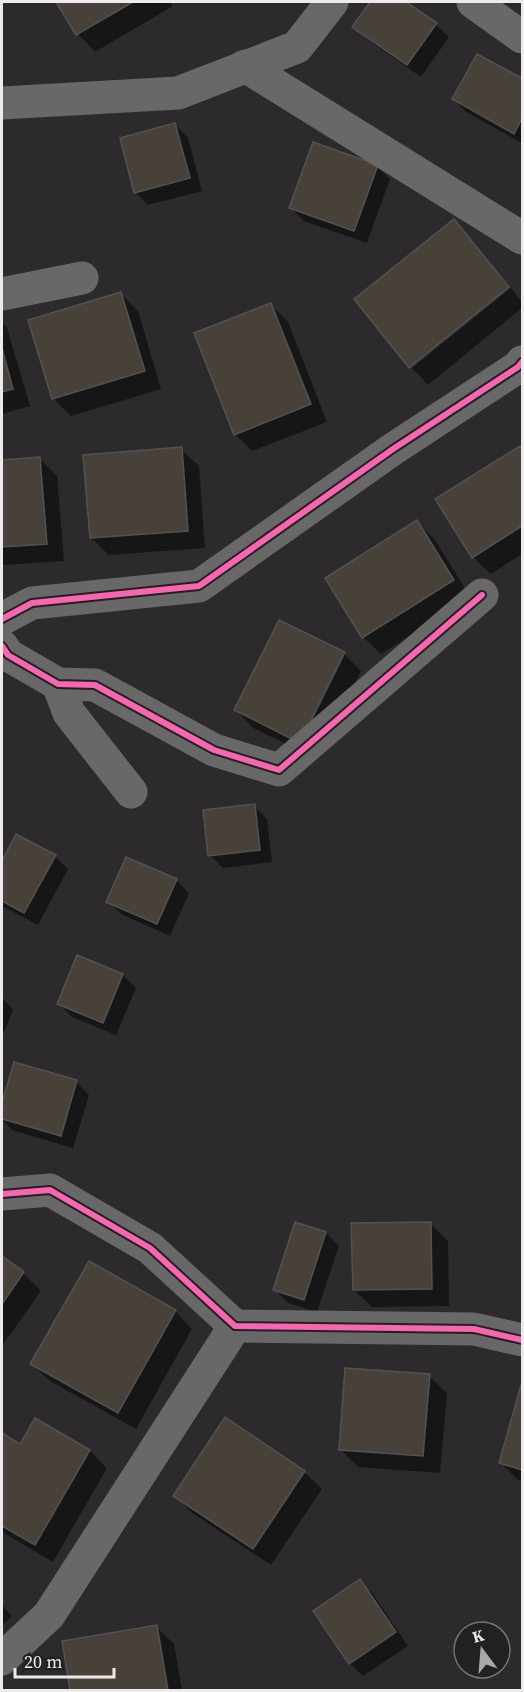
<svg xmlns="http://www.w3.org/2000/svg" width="524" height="1692" font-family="'Source Serif 4',serif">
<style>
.shadow{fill:#0007}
.building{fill:#48413a;stroke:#535252;stroke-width:1.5}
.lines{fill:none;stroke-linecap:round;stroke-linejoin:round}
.minor{stroke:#686868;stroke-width:33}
.cycleway-casing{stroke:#232023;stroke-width:10}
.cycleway{stroke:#f766af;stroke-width:6}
</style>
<rect width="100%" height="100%" fill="#2c2a2c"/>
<g class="shadow">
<path d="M 58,2 L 170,2 L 173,6 L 95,52 L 78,34 Z"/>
<path d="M 371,2 L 403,2 L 436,25 L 449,37 L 421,77 L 367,39 L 354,26 Z"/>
<path d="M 478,56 L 522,80 L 522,143 L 466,112 L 454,99 Z"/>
<path d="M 175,125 L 188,138 L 202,191 L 148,205 L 135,192 Z"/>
<path d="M 377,166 L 390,179 L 367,243 L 304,221 L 291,208 Z"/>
<path d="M 453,221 L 471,239 L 509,286 L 410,366 Z"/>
<path d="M 511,288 L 522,302 L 522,308 L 428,385 L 412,368 Z"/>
<path d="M 121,294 L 138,311 L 161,389 L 71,416 L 53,398 Z"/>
<path d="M 271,305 L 288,322 L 327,422 L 252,451 L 235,434 Z"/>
<path d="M 2,322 L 7,328 L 30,406 L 2,414 Z"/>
<path d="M 520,448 L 522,451 L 522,554 L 491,574 L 473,557 Z"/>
<path d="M 181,449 L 199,466 L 205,548 L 109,555 L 91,538 Z"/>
<path d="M 39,458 L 57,476 L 64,561 L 2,565 L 2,462 Z"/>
<path d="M 417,522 L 435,540 L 471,598 L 381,654 L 363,637 Z"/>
<path d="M 344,654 L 361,671 L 317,759 L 253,728 L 236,710 Z"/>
<path d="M 254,806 L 267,819 L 272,862 L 223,868 L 210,855 Z"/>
<path d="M 17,836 L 55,856 L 68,869 L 38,925 L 2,906 L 2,864 Z"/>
<path d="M 176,880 L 189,893 L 170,936 L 121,914 L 108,901 Z"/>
<path d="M 78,957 L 123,975 L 136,988 L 116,1035 L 72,1017 L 59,1004 Z"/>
<path d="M 2,998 L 13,1010 L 2,1037 Z"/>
<path d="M 15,1064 L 76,1082 L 89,1095 L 73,1148 L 12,1130 L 2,1119 L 2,1109 Z"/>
<path d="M 430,1223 L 448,1241 L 449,1306 L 372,1307 L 354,1290 Z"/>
<path d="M 326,1233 L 339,1246 L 317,1312 L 288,1303 L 275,1290 Z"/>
<path d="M 2,1258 L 23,1273 L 41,1291 L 2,1346 Z"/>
<path d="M 175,1311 L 192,1329 L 136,1429 L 50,1381 L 32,1364 Z"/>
<path d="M 429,1376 L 447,1393 L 440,1473 L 358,1467 L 340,1449 Z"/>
<path d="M 522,1387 L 522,1481 L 518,1480 L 501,1463 Z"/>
<path d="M 35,1420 L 90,1451 L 107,1468 L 53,1562 L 2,1532 L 2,1435 L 20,1446 Z"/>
<path d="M 304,1472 L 322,1489 L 271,1565 L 192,1513 L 175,1495 Z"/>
<path d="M 360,1581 L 373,1594 L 408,1646 L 363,1676 L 350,1663 L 315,1612 Z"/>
<path d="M 2,1605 L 12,1616 L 2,1625 Z"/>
<path d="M 156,1627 L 174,1644 L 182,1690 L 72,1690 L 64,1642 Z"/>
</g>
<g class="building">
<path d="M 56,2 L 133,2 L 76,35 Z"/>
<path d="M 370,2 L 406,2 L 437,23 L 407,65 L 352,27 Z"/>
<path d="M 477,54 L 522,78 L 522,118 L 514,134 L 452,99 Z"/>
<path d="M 175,123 L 190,178 L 134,193 L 120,138 Z"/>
<path d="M 313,142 L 378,165 L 354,231 L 289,208 Z"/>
<path d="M 454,219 L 509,287 L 409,368 L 354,299 Z"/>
<path d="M 121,292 L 145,371 L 52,399 L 28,320 Z"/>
<path d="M 271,303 L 311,404 L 234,435 L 194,333 Z"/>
<path d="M 2,348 L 13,389 L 2,392 Z"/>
<path d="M 520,446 L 522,450 L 522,526 L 472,558 L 435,499 Z"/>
<path d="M 182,447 L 188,531 L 90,538 L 83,455 Z"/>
<path d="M 40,457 L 47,544 L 2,547 L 2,460 Z"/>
<path d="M 417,520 L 454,580 L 362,638 L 325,578 Z"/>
<path d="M 279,620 L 345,652 L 300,743 L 234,710 Z"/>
<path d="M 255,804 L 260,850 L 208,856 L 203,810 Z"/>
<path d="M 16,834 L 56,855 L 24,913 L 2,901 L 2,861 Z"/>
<path d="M 126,857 L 177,879 L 157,924 L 106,902 Z"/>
<path d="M 77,955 L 123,974 L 103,1023 L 57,1004 Z"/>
<path d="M 14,1062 L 77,1080 L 61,1136 L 2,1119 L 2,1103 Z"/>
<path d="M 295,1222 L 326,1232 L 304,1300 L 273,1290 Z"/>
<path d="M 431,1222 L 432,1289 L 353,1290 L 351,1223 Z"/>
<path d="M 2,1256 L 24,1272 L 2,1304 Z"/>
<path d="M 89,1261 L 176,1310 L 118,1413 L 30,1364 Z"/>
<path d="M 345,1368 L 430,1374 L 423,1456 L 339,1450 Z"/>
<path d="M 521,1385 L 522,1385 L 522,1470 L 499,1463 Z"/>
<path d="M 225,1417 L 305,1471 L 253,1549 L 173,1496 Z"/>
<path d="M 35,1418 L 90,1450 L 35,1545 L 2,1526 L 2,1433 L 20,1444 Z"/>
<path d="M 360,1579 L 396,1632 L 349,1664 L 313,1611 Z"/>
<path d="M 157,1625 L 168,1690 L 70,1690 L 62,1641 Z"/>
</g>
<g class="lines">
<g class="minor">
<path d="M 473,2 L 522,37"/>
<path d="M 245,66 L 522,238"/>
<path d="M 2,103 L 178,93 L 297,47 L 332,2"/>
<path d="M 2,294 L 82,278"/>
<path d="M 2,619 L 32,603 L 199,586 L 393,449 L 518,367 L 522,362"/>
<path d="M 2,646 L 8,655 L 58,684 L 95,685 L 214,750 L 279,770 L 482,595"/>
<path d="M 58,684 L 69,713 L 131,792"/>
<path d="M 2,1194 L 50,1190 L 150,1248 L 235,1326 L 474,1329 L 522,1340"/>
<path d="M 2,1659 L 49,1615 L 235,1326"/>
</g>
<g class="cycleway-casing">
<g id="cycleway">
<path d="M 2,619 L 32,603 L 199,586 L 393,449 L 518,367 L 522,362"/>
<path d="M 2,646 L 8,655 L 58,684 L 95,685 L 214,750 L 279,770 L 482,595"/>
<path d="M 2,1194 L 50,1190 L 150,1248 L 235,1326 L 474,1329 L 522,1340"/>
</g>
</g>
<use href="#cycleway" class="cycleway"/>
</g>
<rect width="524" height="1692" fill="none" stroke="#edeaec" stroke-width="6"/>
<g transform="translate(482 1650) rotate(344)"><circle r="28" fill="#232023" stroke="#747173" stroke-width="1.5"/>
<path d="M0-4.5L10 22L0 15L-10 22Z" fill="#a9a7a9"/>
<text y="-9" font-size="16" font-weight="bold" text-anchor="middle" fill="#edeaec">K</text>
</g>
<path d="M15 1668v9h99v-9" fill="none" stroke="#edeaec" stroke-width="3"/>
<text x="24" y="1668" font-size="18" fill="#edeaec" stroke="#232023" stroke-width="4.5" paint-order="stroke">20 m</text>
</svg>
